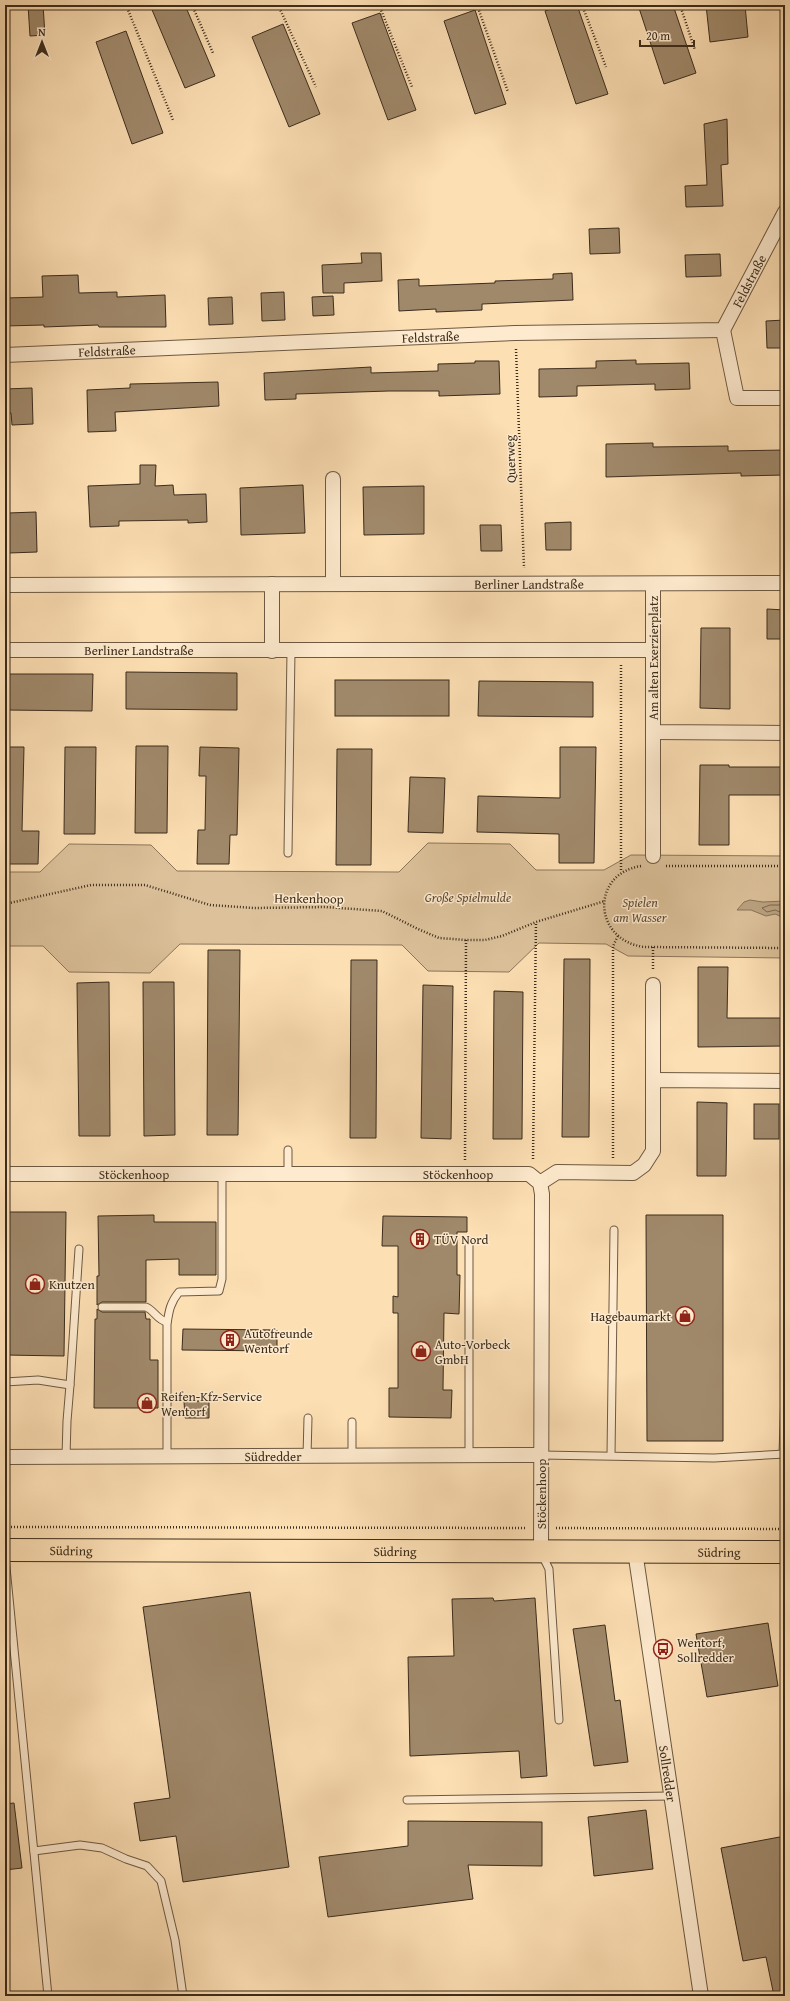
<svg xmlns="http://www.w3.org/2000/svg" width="790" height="2001" font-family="'Gentium Book Plus',serif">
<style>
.green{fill:#dcc19a;stroke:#8c765a}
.water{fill:#bba280;stroke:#887358}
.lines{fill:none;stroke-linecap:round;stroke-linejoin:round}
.shore{stroke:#7b674e;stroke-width:1}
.building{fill:#a0896b;stroke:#3b2c1b}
.service-casing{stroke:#6c5941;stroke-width:9}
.minor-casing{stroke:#6c5941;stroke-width:16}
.primary-casing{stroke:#3b2c1b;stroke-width:24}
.path{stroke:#3b2c1b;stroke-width:2.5;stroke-dasharray:1 2;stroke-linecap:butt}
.service{stroke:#feeace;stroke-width:7}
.minor{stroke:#feeace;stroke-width:14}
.primary{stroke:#fddfb4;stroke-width:22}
.labels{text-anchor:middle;stroke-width:3;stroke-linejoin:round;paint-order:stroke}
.street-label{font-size:13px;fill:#3b2c1b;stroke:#feeace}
.park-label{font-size:13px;font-style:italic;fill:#5b4a34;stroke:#feeace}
.poi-label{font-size:13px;fill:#3b2c1b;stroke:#feeace;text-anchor:start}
</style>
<rect width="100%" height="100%" fill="#fddfb4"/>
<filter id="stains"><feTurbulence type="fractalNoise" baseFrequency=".005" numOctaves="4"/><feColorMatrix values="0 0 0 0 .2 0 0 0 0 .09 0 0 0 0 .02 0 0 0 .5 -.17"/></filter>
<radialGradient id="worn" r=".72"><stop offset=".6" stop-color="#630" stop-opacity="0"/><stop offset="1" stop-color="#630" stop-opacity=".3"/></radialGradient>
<path class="green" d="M 428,843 L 510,844 L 536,870 L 604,870 L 631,855 L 785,856 L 785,958 L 628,956 L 606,944 L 539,943 L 509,972 L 428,971 L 402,945 L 180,944 L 150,973 L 69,972 L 43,946 L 5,946 L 5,872 L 40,872 L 69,844 L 151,845 L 177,871 L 399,872 Z"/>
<path class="water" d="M 750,900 L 763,902 L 785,901 L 785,918 L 775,914 L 766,916 L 751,910 L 737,910 L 744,902 Z"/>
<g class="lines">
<path class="shore" d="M 785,905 L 770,905 L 762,908 L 767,912 L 775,910 L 785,914"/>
</g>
<g class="building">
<path d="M 28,5 L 43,5 L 45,35 L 30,36 Z"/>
<path d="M 150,5 L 185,5 L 215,76 L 185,88 Z"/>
<path d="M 561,5 L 577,5 L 608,94 L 576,104 L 545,11 Z"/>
<path d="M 638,5 L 673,5 L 696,73 L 664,84 Z"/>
<path d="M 706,5 L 745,5 L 748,37 L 710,42 Z"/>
<path d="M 475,10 L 506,104 L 475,114 L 444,21 Z"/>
<path d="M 380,13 L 416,110 L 388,120 L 352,23 Z"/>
<path d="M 283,24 L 320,114 L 289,127 L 252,37 Z"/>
<path d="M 126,31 L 163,133 L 132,144 L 96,42 Z"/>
<path d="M 727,119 L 728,164 L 721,165 L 723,206 L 686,207 L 685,186 L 707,185 L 704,124 Z"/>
<path d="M 619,228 L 620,253 L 590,254 L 589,229 Z"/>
<path d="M 361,253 L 381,253 L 382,281 L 344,283 L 344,293 L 323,293 L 322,265 L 362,263 Z"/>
<path d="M 720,254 L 721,276 L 686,277 L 685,255 Z"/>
<path d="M 572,273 L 573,300 L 482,304 L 482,310 L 436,312 L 436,309 L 399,311 L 398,280 L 419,279 L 419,286 L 495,283 L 495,281 L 553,279 L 553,274 Z"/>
<path d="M 78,275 L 79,293 L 117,292 L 117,297 L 165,295 L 166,327 L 99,327 L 98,325 L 44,327 L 44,325 L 5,326 L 5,298 L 43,297 L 42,276 Z"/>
<path d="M 284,292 L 285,320 L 262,321 L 261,293 Z"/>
<path d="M 333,296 L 334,315 L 313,316 L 312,297 Z"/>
<path d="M 232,297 L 233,324 L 209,325 L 208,298 Z"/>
<path d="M 785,320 L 785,348 L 767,348 L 766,321 Z"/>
<path d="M 636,360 L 636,364 L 689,363 L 690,389 L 655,390 L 655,384 L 577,386 L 577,396 L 539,397 L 539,369 L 596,368 L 596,361 Z"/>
<path d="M 475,361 L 499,361 L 500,394 L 439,396 L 439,391 L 389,391 L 296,394 L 296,399 L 265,400 L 264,373 L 371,367 L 371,373 L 438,371 L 438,364 L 475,363 Z"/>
<path d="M 218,382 L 219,406 L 115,412 L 116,431 L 88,432 L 87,390 L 130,388 L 130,384 Z"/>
<path d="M 32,388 L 33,424 L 12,425 L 11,413 L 5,413 L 5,389 Z"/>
<path d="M 653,443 L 653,447 L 728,446 L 728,451 L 785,450 L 785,475 L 741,476 L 741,473 L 606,477 L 606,444 Z"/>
<path d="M 140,465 L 156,465 L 155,486 L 173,485 L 174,495 L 206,494 L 207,522 L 188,523 L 188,520 L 119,521 L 119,526 L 90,527 L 88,486 L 140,484 Z"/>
<path d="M 303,485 L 305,533 L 241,535 L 240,488 Z"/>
<path d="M 424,486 L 424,534 L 364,535 L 363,487 Z"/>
<path d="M 36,512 L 37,552 L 9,553 L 8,513 Z"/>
<path d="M 571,522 L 571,550 L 546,550 L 545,523 Z"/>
<path d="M 480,525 L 501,525 L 502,551 L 481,551 Z"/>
<path d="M 767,609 L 785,610 L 785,639 L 767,639 Z"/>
<path d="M 701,628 L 730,628 L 730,709 L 700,708 Z"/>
<path d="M 126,672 L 237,673 L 237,710 L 126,709 Z"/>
<path d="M 5,674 L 93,674 L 92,711 L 5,710 Z"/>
<rect x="335" y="680" width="114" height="36"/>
<path d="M 479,681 L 593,682 L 593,717 L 478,716 Z"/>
<path d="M 136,746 L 168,746 L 167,833 L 135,833 Z"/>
<path d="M 5,747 L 24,747 L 22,831 L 39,831 L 38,864 L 6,864 Z"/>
<path d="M 65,747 L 96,747 L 95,834 L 64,834 Z"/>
<path d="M 200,747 L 239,748 L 237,835 L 230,835 L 229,864 L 197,864 L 198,830 L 205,830 L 206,776 L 199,776 Z"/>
<path d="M 560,747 L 596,747 L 594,863 L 559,863 L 559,834 L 477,832 L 478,796 L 560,798 Z"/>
<path d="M 337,749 L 372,749 L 371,865 L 336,865 Z"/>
<path d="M 700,765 L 729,765 L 729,767 L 785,767 L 785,795 L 729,795 L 729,845 L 699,845 Z"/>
<path d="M 410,777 L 445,778 L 443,833 L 408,832 Z"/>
<path d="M 208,950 L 240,950 L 238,1135 L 207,1135 Z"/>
<path d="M 564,959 L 590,959 L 589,1137 L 562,1137 Z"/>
<path d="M 351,960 L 377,960 L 376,1138 L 350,1138 Z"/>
<path d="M 698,967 L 728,967 L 727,1018 L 785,1018 L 785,1046 L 698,1047 Z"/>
<path d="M 109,982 L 110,1136 L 79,1136 L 77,983 Z"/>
<path d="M 143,982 L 174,982 L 175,1135 L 144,1136 Z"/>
<path d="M 423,985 L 453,986 L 451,1139 L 421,1138 Z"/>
<path d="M 494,991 L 523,992 L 522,1139 L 493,1139 Z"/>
<path d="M 697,1102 L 727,1103 L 726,1176 L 697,1176 Z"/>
<rect x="754" y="1104" width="25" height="35"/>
<path d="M 5,1212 L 66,1212 L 64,1356 L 5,1355 Z"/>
<path d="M 154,1215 L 154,1222 L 216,1222 L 216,1275 L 179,1275 L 179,1259 L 146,1260 L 146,1302 L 102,1302 L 97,1305 L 97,1276 L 99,1276 L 98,1216 Z"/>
<path d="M 646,1215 L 723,1215 L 723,1441 L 647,1441 Z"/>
<path d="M 383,1216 L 467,1217 L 467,1232 L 457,1232 L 457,1275 L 460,1275 L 459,1314 L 444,1313 L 443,1390 L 452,1390 L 451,1418 L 389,1417 L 389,1388 L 398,1388 L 398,1313 L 393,1313 L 393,1296 L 398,1297 L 398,1246 L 382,1246 Z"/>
<path d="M 97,1309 L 102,1312 L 145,1312 L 146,1319 L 150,1319 L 150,1360 L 158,1360 L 158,1408 L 94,1408 L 95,1319 L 97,1319 Z"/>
<path d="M 183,1329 L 277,1330 L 277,1351 L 182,1350 Z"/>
<path d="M 184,1401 L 209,1401 L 209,1418 L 185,1418 Z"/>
<path d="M 250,1592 L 289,1867 L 183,1882 L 176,1836 L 140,1841 L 134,1803 L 170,1798 L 143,1607 Z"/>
<path d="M 493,1598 L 494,1601 L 535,1598 L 547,1776 L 521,1778 L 519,1751 L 410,1756 L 408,1657 L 454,1656 L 452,1599 Z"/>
<path d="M 768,1623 L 778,1686 L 707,1697 L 696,1634 Z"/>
<path d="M 605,1625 L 615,1701 L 620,1700 L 628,1762 L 594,1766 L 573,1629 Z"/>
<path d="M 14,1803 L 22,1868 L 5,1870 L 5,1804 Z"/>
<path d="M 646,1810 L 653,1869 L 594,1876 L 588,1817 Z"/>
<path d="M 408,1821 L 542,1822 L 542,1866 L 468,1865 L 473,1899 L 328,1917 L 319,1857 L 408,1846 Z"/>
<path d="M 785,1836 L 785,1996 L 774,1996 L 766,1957 L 743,1961 L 721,1848 Z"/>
</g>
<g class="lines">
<g class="service-casing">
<g id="service">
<path d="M 288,853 L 291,651"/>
<path d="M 288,1150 L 288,1173"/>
<path d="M 102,1307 L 146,1307 C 155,1311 157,1320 167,1322"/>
<path d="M 785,1320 L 785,1345"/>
<path d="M 5,1382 L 38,1380 L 70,1385 L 67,1421 L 66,1457"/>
<path d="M 70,1385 L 79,1249"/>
<path d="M 352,1422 L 352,1456"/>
<path d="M 783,1454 L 785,1391"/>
<path d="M 469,1455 L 469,1242"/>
<path d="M 541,1455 L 714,1458 L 785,1454"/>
<path d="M 611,1455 L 614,1230"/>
<path d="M 167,1456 L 167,1324 C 169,1311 170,1303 179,1292 L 219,1291 L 222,1279 L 222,1173"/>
<path d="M 307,1456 L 308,1418"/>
<path d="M 542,1555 L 549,1569 L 559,1720"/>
<path d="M 5,1557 L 48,1996"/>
<path d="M 407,1800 L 671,1796"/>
<path d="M 34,1851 L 80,1845 L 102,1848 L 126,1859 L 147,1866 L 161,1881 L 175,1940 L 183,1996"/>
</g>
</g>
<g class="minor-casing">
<g id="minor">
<path d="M 723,330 L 737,398 L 785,398"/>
<path id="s1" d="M 5,355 L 515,333 L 723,330 L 785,212"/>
<path d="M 333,479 L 333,584"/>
<path d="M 272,584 L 272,651"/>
<path d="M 653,584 L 653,732 L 785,733"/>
<path id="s2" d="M 5,585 L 785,583"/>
<path id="s3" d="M 5,650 L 653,650"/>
<path d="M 653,732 L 653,856"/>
<path d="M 653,985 L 653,1080"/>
<path id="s4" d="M 5,1174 L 529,1174 L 540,1183 L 542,1194 L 541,1551"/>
<path d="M 540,1183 L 557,1172 L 633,1173 L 644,1165 L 653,1151 L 653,1080 L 785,1081"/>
<path id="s5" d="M 5,1457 L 541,1455"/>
<path id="s6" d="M 635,1551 L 701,1996"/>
</g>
</g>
<g class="primary-casing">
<g id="primary">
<path id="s7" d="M 5,1550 L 785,1552"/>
</g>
</g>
<g class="path">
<path d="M 126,5 L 173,120"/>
<path d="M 192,5 L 213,53"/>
<path d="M 278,5 L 316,87"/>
<path d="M 379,5 L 412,87"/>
<path d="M 477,5 L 508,92"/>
<path d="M 582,5 L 606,67"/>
<path d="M 680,5 L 695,50"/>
<path d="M 516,349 L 524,568"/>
<path d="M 621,665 L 621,872"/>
<path d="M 641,866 C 590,874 593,940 644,947 L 785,948"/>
<path d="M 666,866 L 785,866"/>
<path d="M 5,904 L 91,885 L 145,885 L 210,905 L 254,908 L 325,907 L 382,911 L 418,929 L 439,938 L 466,940 L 485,940 L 502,936 L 536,922 L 605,901"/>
<path d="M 653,947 L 653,970"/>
<path d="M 613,1158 L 613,946 L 618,936"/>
<path d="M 533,1159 L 536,922"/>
<path d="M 465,1160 L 466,940"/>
<path d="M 5,1527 L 527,1528"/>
<path d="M 556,1528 L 785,1529"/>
</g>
<use href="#service" class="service"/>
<use href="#minor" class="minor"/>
<use href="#primary" class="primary"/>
</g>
<defs>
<g id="building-ring" transform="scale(1)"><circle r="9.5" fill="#feeace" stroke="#8f2418" stroke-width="1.5"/><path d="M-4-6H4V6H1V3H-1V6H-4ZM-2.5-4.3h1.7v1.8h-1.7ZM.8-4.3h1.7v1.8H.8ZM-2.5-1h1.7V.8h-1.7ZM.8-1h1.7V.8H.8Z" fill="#8f2418"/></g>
<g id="shop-ring" transform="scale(1)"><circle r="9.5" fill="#feeace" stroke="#8f2418" stroke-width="1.5"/><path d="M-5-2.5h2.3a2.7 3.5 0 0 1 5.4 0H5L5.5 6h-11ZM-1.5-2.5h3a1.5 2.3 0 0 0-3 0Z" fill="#8f2418"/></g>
<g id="bus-ring" transform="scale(1)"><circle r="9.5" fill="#feeace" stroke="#8f2418" stroke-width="1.5"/><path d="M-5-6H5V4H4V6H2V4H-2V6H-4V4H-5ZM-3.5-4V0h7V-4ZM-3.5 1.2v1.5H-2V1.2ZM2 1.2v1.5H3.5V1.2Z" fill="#8f2418"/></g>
</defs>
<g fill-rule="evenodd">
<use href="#building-ring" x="420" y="1239"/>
<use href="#shop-ring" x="35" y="1284"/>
<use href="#shop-ring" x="685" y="1316"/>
<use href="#building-ring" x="230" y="1340"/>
<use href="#shop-ring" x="421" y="1351"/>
<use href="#shop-ring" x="147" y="1403"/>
<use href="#bus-ring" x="663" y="1649"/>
</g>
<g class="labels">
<g class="street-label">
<text dy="5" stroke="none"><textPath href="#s1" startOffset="774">Feldstraße</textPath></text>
<text dy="5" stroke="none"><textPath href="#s1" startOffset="426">Feldstraße</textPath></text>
<text dy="5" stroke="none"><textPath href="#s1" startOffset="102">Feldstraße</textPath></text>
<text transform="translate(510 459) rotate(-92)" y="5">Querweg</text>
<text dy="5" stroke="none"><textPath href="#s2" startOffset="524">Berliner Landstraße</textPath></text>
<text dy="5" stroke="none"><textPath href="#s3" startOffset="134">Berliner Landstraße</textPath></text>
<text transform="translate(653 658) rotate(-90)" y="5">Am alten Exerzierplatz</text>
<text transform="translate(309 898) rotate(1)" y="5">Henkenhoop</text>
<text dy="5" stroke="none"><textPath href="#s4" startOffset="129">Stöckenhoop</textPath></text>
<text dy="5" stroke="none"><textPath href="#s4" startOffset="453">Stöckenhoop</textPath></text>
<text dy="5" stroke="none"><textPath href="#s5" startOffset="268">Südredder</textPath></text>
<text transform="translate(541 1494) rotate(-90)" y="5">Stöckenhoop</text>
<text dy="5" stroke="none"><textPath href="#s7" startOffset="66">Südring</textPath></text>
<text dy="5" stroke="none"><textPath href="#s7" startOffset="390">Südring</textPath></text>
<text dy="5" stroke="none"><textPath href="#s7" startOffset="714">Südring</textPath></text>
<text dy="5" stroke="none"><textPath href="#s6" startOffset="225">Sollredder</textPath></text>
</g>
<g class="park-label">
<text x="468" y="902">Große Spielmulde</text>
<text x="640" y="907">Spielen<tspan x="640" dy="15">am Wasser</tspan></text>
</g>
<g class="poi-label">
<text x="434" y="1244">TÜV Nord</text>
<text x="49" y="1289">Knutzen</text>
<text x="671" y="1321" text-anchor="end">Hagebaumarkt</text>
<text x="244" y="1338">Autofreunde<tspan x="244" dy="15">Wentorf</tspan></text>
<text x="435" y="1349">Auto-Vorbeck<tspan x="435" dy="15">GmbH</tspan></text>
<text x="161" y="1401">Reifen-Kfz-Service<tspan x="161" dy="15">Wentorf</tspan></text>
<text x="677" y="1647">Wentorf,<tspan x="677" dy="15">Sollredder</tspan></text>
</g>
</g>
<rect width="790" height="2001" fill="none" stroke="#fddfb4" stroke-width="20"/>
<rect x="6" y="6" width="778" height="1989" fill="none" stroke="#3b2c1b" stroke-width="2"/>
<rect x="10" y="10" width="770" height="1981" fill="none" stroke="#3b2c1b"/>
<g transform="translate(42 42)" stroke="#feeace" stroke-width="3" paint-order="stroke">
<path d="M0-3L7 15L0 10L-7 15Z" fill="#3b2c1b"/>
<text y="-6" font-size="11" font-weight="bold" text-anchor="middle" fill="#3b2c1b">N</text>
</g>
<path d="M640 40v6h54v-6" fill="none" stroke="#3b2c1b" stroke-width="2"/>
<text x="646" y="40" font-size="12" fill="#3b2c1b" stroke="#feeace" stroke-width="3" paint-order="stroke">20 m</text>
<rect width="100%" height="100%" filter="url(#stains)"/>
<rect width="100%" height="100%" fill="url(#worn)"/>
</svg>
